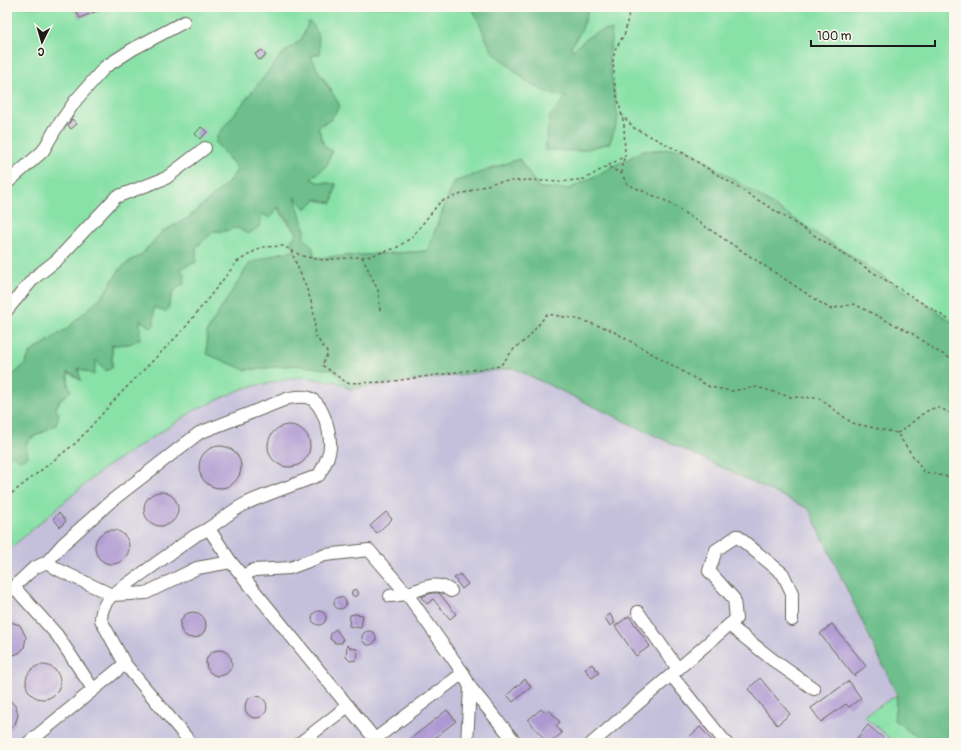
<svg xmlns="http://www.w3.org/2000/svg" width="961" height="750" font-family="Pangolin,sans-serif">
<style>
.industrial{fill:#c4c0db}
.green{fill:#88e1a7;stroke:#527e62}
.forest{fill:#6ebf8c;stroke:#456e54}
.building{fill:#ae99d2}
.lines{fill:none;stroke-linecap:round;stroke-linejoin:round}
.minor-casing{stroke:#67635a;stroke-width:14}
.path{stroke:#67635a;stroke-width:1.5;stroke-dasharray:3 3;stroke-linecap:butt}
.minor{stroke:#fff;stroke-width:12}
</style>
<rect width="100%" height="100%" fill="#fbf7ec"/>
<filter id="ink" filterUnits="userSpaceOnUse"><feTurbulence type="fractalNoise" baseFrequency=".025" numOctaves="2"/><feDisplacementMap in="SourceGraphic" scale="8" xChannelSelector="R" yChannelSelector="G"/><feConvolveMatrix kernelMatrix="1 2 1 2 8 2 1 2 1" color-interpolation-filters="sRGB"/></filter>
<filter id="wash" filterUnits="userSpaceOnUse"><feTurbulence type="fractalNoise" baseFrequency=".012" numOctaves="4" result="noise"/><feDisplacementMap in="SourceGraphic" scale="16" xChannelSelector="R" yChannelSelector="G"/><feGaussianBlur stdDeviation="0.9" result="paint"/><feColorMatrix in="noise" values="0 0 0 0 0 0 0 0 0 0 0 0 0 0 0 0 0 1.4 0 .05"/><feComposite in="paint" operator="in"/></filter>
<g filter="url(#wash)">
<rect width="100%" height="100%" fill="#f1e7cc"/>
<path class="industrial" d="M 513,368 L 809,509 L 897,695 L 864,716 L 895,743 L 7,743 L 7,551 L 103,469 L 195,410 L 244,388 L 300,377 L 338,382 L 349,389 Z"/>
<g class="green">
<path d="M 7,7 L 69,7 L 76,11 L 80,18 L 107,7 L 954,7 L 954,323 L 685,148 L 643,151 L 570,189 L 539,188 L 519,159 L 454,182 L 427,251 L 315,258 L 312,246 L 303,237 L 305,231 L 294,196 L 332,203 L 336,184 L 317,182 L 311,179 L 327,165 L 324,146 L 318,127 L 331,119 L 331,89 L 317,70 L 311,56 L 320,54 L 301,40 L 282,54 L 216,143 L 238,169 L 227,184 L 188,218 L 162,232 L 140,256 L 130,261 L 120,269 L 104,294 L 68,328 L 30,353 L 25,364 L 7,381 Z"/>
<path d="M 277,207 L 288,223 L 297,233 L 295,251 L 280,253 L 245,370 L 295,365 L 333,370 L 349,389 L 338,382 L 300,377 L 244,388 L 195,410 L 103,469 L 7,551 L 7,461 L 13,455 L 27,457 L 26,444 L 31,438 L 44,432 L 60,400 L 71,391 L 68,385 L 68,372 L 80,380 L 78,368 L 88,371 L 95,360 L 112,368 L 112,345 L 129,344 L 139,320 L 154,307 L 172,297 L 180,269 L 196,262 L 196,247 L 214,231 C 238,232 256,216 277,207 Z"/>
<path d="M 897,695 L 894,720 L 925,743 L 895,743 L 864,716 Z"/>
</g>
<g class="forest">
<path d="M 472,7 L 589,7 L 582,29 L 571,47 L 573,50 C 587,39 593,29 612,30 L 609,59 L 618,119 L 610,143 L 579,151 L 545,150 L 550,116 L 566,97 L 549,93 L 527,82 L 491,50 Z"/>
<path d="M 309,21 C 319,29 319,41 320,54 L 311,56 C 318,74 331,89 340,106 L 331,119 L 318,127 L 324,146 L 332,151 L 327,165 L 311,179 L 317,182 L 336,184 L 332,203 L 317,199 L 305,209 L 295,197 L 305,231 L 303,237 L 312,246 L 315,258 L 427,251 L 454,182 L 519,159 L 539,188 L 570,189 L 643,151 L 685,148 L 954,323 L 954,743 L 925,743 L 894,720 L 897,695 L 809,509 L 513,368 L 349,389 L 333,370 L 295,365 L 245,370 L 207,354 L 207,331 L 250,263 L 280,253 L 295,251 L 291,241 L 297,233 L 278,207 L 270,218 L 262,214 L 259,227 L 248,234 L 237,228 L 225,231 L 214,231 L 196,247 L 196,262 L 180,269 L 185,274 L 184,284 L 172,292 L 168,309 L 165,312 L 154,307 L 154,325 L 151,328 L 140,320 L 140,339 L 129,344 L 112,345 L 112,368 L 105,371 L 96,360 L 94,375 L 78,368 L 81,381 L 73,374 L 68,372 L 68,385 L 71,391 L 60,400 L 55,408 L 59,414 L 56,425 L 31,438 L 26,443 L 28,457 L 19,460 L 13,455 L 7,461 L 7,472 L 7,381 L 25,364 L 30,353 L 68,328 L 104,294 L 120,269 L 130,261 L 140,256 L 162,232 L 188,218 L 227,184 L 238,169 L 216,143 L 217,136 L 282,54 L 301,40 Z"/>
</g>
<g id="blocks">
<g class="building">
<path d="M 86,7 L 106,7 L 80,18 L 76,11 Z"/>
<path d="M 262,50 L 266,56 L 259,60 L 255,54 Z"/>
<path d="M 72,119 L 77,124 L 71,129 L 68,125 Z"/>
<path d="M 201,127 L 207,132 L 200,139 L 195,134 Z"/>
<circle cx="289" cy="446" r="21"/>
<circle cx="220" cy="467" r="21"/>
<circle cx="161" cy="509" r="17"/>
<path d="M 386,512 L 392,519 L 377,533 L 370,526 Z"/>
<path d="M 59,513 L 66,521 L 60,527 L 53,518 Z"/>
<circle cx="112" cy="547" r="17"/>
<path d="M 460,574 L 468,584 L 462,589 L 454,578 Z"/>
<circle cx="355" cy="593" r="3.5"/>
<path d="M 432,593 L 439,593 L 456,614 L 450,619 L 433,599 L 427,604 L 421,597 Z"/>
<circle cx="340" cy="603" r="6"/>
<circle cx="319" cy="618" r="7"/>
<circle cx="193" cy="625" r="13"/>
<path d="M 355,614 L 363,615 L 361,628 L 349,626 L 350,615 Z"/>
<path d="M 610,614 L 615,623 L 610,626 L 605,618 Z"/>
<path d="M 629,616 L 650,646 L 636,656 L 615,626 Z"/>
<path d="M 7,621 L 20,625 L 26,637 L 24,648 L 19,653 L 11,656 L 7,656 Z"/>
<path d="M 832,624 L 866,666 L 854,676 L 820,634 Z"/>
<path d="M 336,629 L 343,639 L 342,643 L 335,643 L 330,639 L 331,633 Z"/>
<circle cx="369" cy="638" r="7"/>
<path d="M 347,645 L 350,648 L 357,649 L 358,655 L 356,660 L 350,661 L 346,657 Z"/>
<circle cx="219" cy="663" r="13"/>
<path d="M 592,664 L 599,673 L 592,678 L 585,669 Z"/>
<circle cx="43" cy="682" r="17"/>
<path d="M 760,678 L 790,714 L 777,725 L 748,689 Z"/>
<path d="M 525,679 L 531,687 L 513,702 L 507,695 Z"/>
<path d="M 849,681 L 861,698 L 849,707 L 846,704 L 821,722 L 811,708 Z"/>
<circle cx="256" cy="707" r="11"/>
<path d="M 7,697 L 16,707 L 18,715 L 15,724 L 7,732 Z"/>
<path d="M 541,709 L 545,713 L 549,710 L 560,722 L 556,726 L 562,733 L 550,743 L 548,743 L 528,720 Z"/>
<path d="M 447,710 L 456,721 L 428,743 L 405,743 Z"/>
<path d="M 868,725 L 889,743 L 853,743 Z"/>
<path d="M 700,727 L 714,743 L 692,743 L 688,738 Z"/>
</g>
</g>
</g>
<g filter="url(#ink)">
<use href="#blocks" fill-opacity="0" stroke="#67635a" stroke-width="1"/>
<g class="lines">
<g class="minor-casing">
<g id="minor">
<path d="M 7,183 L 43,151 L 55,130 L 76,100 L 105,67 L 133,49 L 184,22"/>
<path d="M 7,310 L 34,278 L 57,260 L 116,197 L 166,178 L 205,148"/>
<path d="M 209,529 L 231,562 L 378,743"/>
<path d="M 47,562 L 57,569 L 112,595 L 146,593 L 197,568 L 231,562"/>
<path d="M 243,576 L 254,570 L 290,568 L 325,555 L 369,550 L 407,594 L 463,673 L 470,687 L 516,743"/>
<path d="M 14,587 L 57,635 L 93,689"/>
<path d="M 7,593 L 34,568 L 47,562 L 63,544 L 110,502 L 199,433 L 289,398 C 296,397 307,395 313,400 C 323,407 330,431 330,443 C 331,454 324,466 319,475 C 295,485 268,493 245,504 C 227,513 214,528 196,535 L 112,595 C 105,603 101,609 101,620 L 125,664 L 191,743"/>
<path d="M 390,596 C 396,595 403,595 409,593 C 424,588 437,580 451,591"/>
<path d="M 638,612 L 678,669"/>
<path d="M 729,625 L 773,660 L 814,689"/>
<path d="M 671,675 L 726,743"/>
<path d="M 375,739 L 463,673"/>
<path d="M 28,743 L 125,664"/>
<path d="M 300,743 L 348,706"/>
<path d="M 467,743 L 470,687"/>
<path d="M 592,743 L 736,619 L 734,599 L 709,571 L 716,550 L 737,536 L 783,574 L 792,593 L 792,620"/>
</g>
</g>
<g class="path">
<path d="M 621,114 L 634,128 L 683,153 L 954,323"/>
<path d="M 609,167 L 622,174 L 627,184 L 668,202 L 830,309 L 854,304 L 913,334 L 935,350 L 954,360"/>
<path d="M 622,173 L 622,164 L 625,156"/>
<path d="M 291,250 C 300,276 319,307 314,334 L 328,353 L 322,365 L 347,383 L 387,382 L 500,366 L 514,349 L 528,338 L 547,314 L 577,319 L 609,329 L 710,387 L 732,391 L 757,387 L 791,397 L 819,398 L 852,423 L 897,433 L 924,472 L 954,478"/>
<path d="M 362,257 L 378,290 L 380,311"/>
<path d="M 897,433 C 911,427 921,410 936,408 C 943,407 947,414 954,413"/>
<path d="M 7,497 L 77,442 L 118,396 L 184,329 L 237,262 L 261,247 L 283,246 L 302,256 L 323,260 L 370,256 L 396,248 L 411,238 L 441,201 L 496,182 L 531,180 L 559,182 L 585,179 L 625,156 L 624,124 L 615,88 L 613,60 L 615,50 L 625,33 L 630,7"/>
</g>
<use href="#minor" class="minor"/>
</g>
</g>
<rect width="961" height="750" fill="none" stroke="#fbf7ec" stroke-width="24"/>
<g transform="translate(42 42) rotate(185)" stroke="#fbf7ec" stroke-width="3" paint-order="stroke">
<path d="M0-3L7 15L0 10L-7 15Z" fill="#1c1c1c"/>
<text y="-6" font-size="11" font-weight="bold" text-anchor="middle" fill="#1c1c1c">С</text>
</g>
<path d="M811 40v6h124v-6" fill="none" stroke="#1c1c1c" stroke-width="2"/>
<text x="817" y="40" font-size="12" fill="#1c1c1c" stroke="#fbf7ec" stroke-width="3" paint-order="stroke">100 m</text>
</svg>
